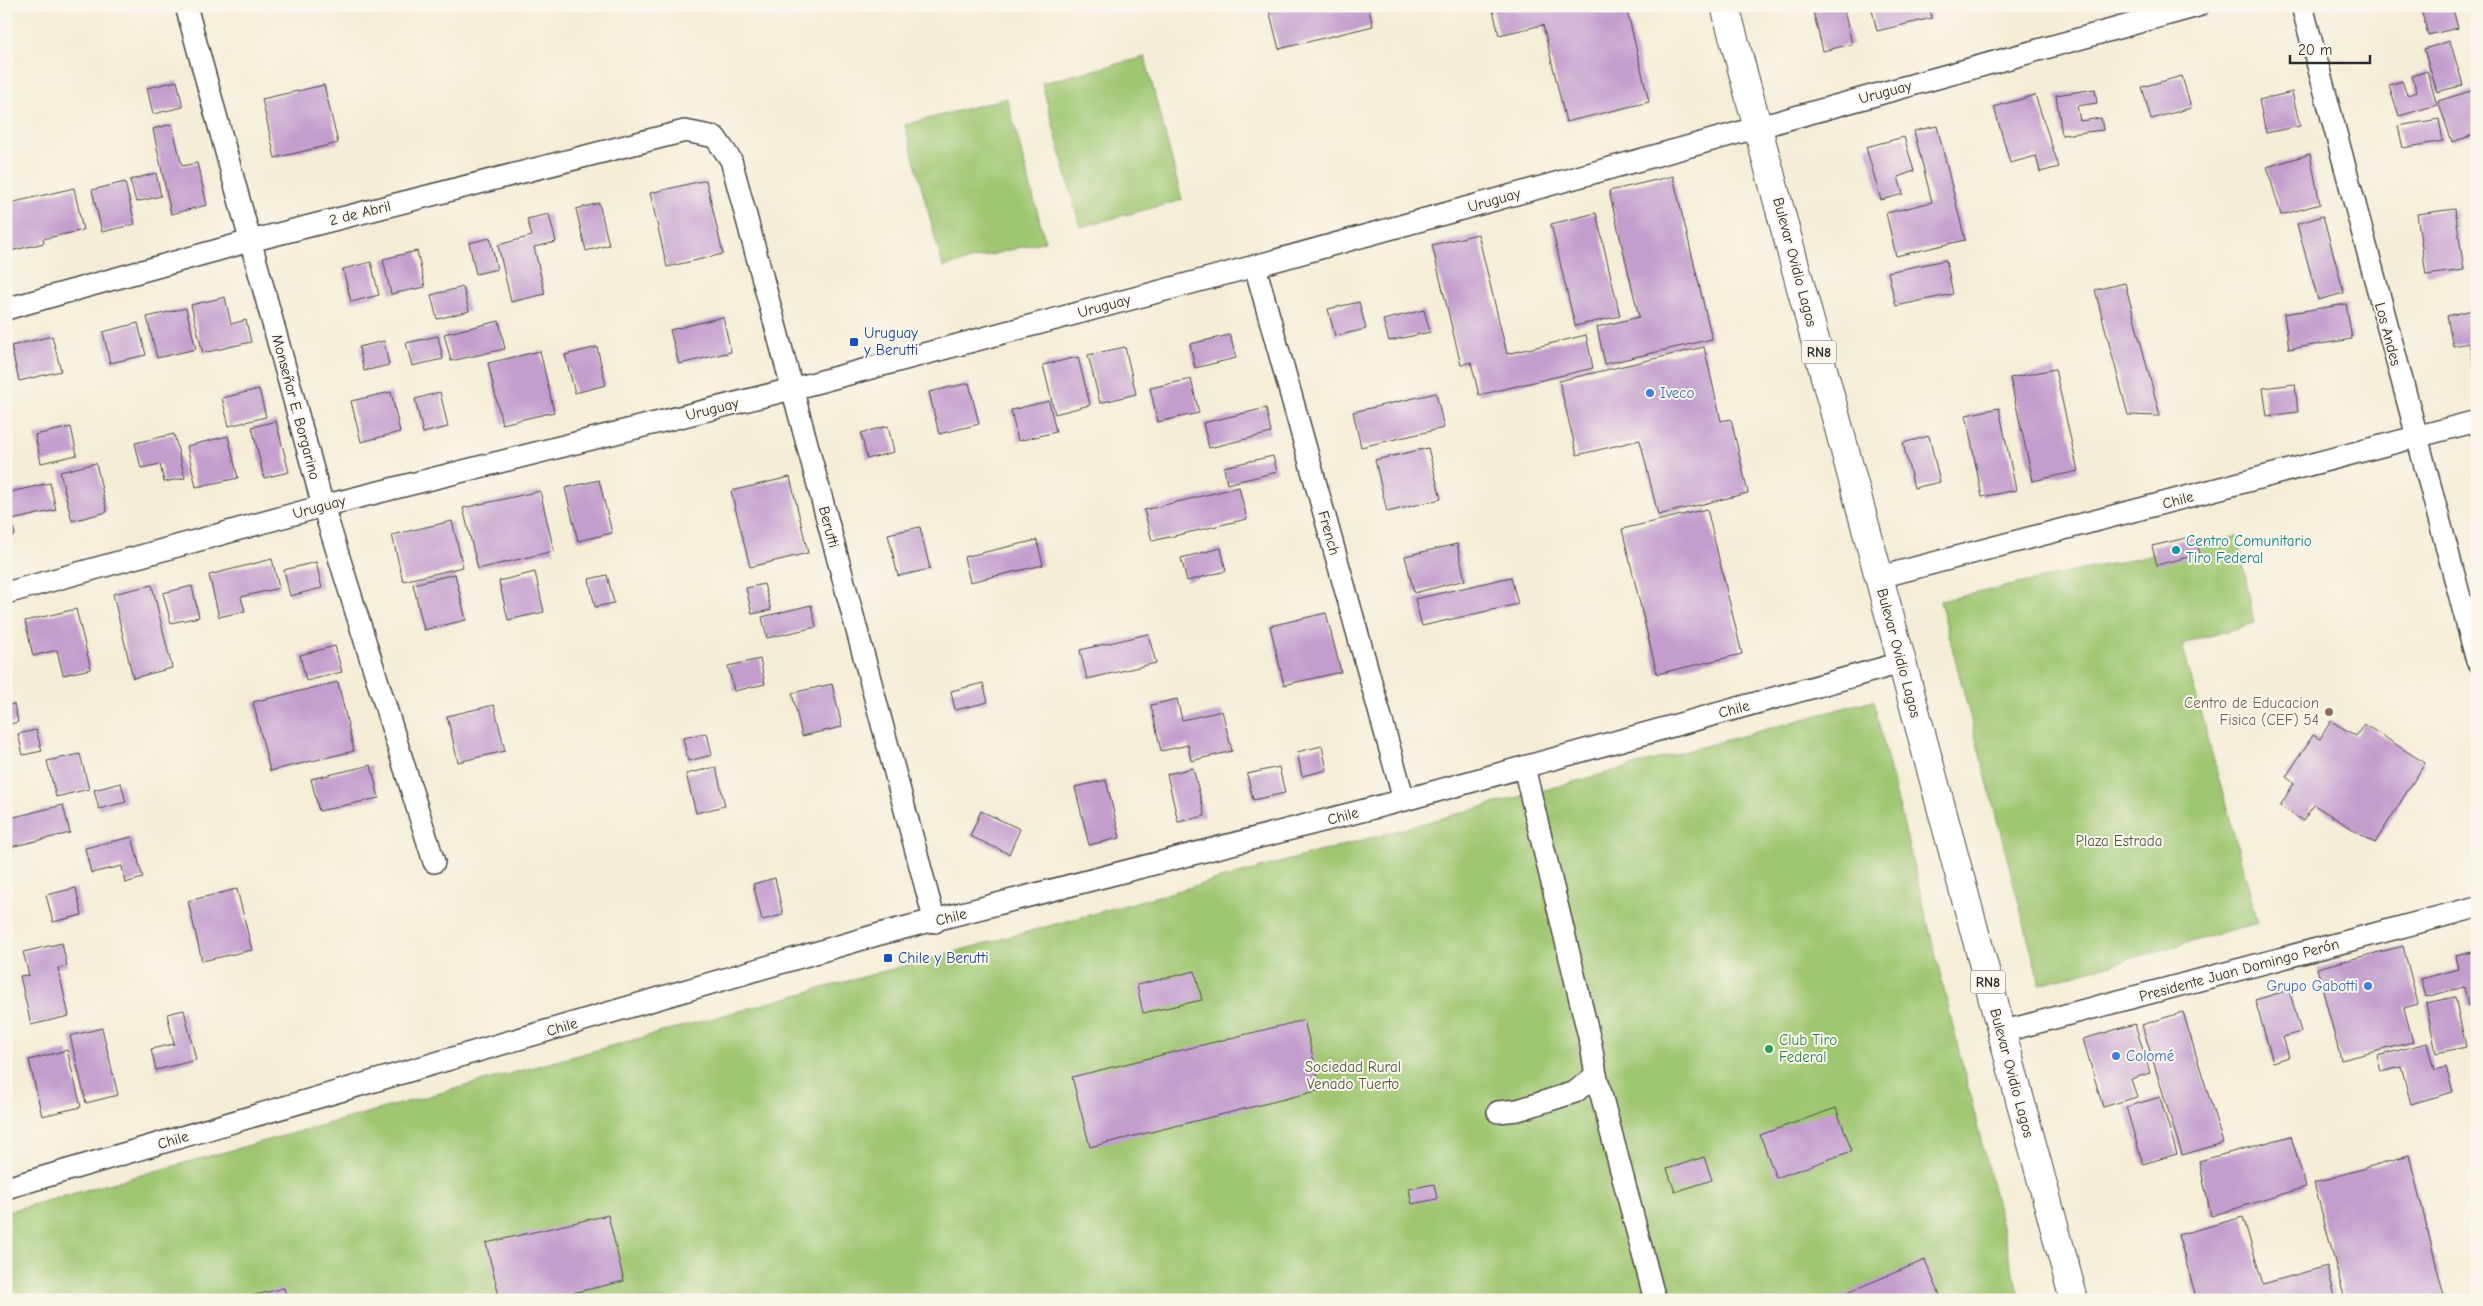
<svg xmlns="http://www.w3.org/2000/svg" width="2483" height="1306" font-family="'Comic Neue',sans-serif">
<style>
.green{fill:#9fc671;stroke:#65784e}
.building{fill:#c29ecd}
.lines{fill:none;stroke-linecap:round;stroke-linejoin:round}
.street-casing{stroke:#494845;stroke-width:24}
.highway-casing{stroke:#494845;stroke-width:30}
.street{stroke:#fff;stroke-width:21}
.highway{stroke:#fff;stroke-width:28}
.transit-dot{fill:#1a4fb4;stroke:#fbf7ec;stroke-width:2}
.shop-dot{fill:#3f7fe0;stroke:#fbf7ec;stroke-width:2}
.culture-dot{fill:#0f9aa8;stroke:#fbf7ec;stroke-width:2}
.education-dot{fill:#8d6e63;stroke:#fbf7ec;stroke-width:2}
.leisure-dot{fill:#2e9e5b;stroke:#fbf7ec;stroke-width:2}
.labels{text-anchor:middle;stroke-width:4;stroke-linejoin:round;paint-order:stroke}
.shield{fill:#fbf7ec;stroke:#696865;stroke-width:1}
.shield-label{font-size:14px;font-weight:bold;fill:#2b2b2b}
.street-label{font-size:15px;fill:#2b2b2b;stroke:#fbf7ec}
.transit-label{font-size:15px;fill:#164399;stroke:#fbf7ec;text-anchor:start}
.shop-label{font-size:15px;fill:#366cbe;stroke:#fbf7ec;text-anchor:start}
.culture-label{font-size:15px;fill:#0d838f;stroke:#fbf7ec;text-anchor:start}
.education-label{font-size:15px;fill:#785e54;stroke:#fbf7ec;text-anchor:end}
.park-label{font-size:15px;fill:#4e5a40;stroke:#fbf7ec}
.leisure-label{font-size:15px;fill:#27864d;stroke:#fbf7ec;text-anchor:start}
</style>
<rect width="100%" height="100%" fill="#fbf7ec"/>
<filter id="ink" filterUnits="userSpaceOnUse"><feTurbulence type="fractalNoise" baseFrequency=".02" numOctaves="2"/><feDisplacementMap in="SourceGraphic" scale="10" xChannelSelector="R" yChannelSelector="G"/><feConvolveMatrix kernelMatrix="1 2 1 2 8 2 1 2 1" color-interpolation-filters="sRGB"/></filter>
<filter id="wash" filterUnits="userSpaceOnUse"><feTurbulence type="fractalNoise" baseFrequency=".0096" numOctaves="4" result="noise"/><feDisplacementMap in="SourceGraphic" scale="20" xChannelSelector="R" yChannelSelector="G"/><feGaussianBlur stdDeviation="1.12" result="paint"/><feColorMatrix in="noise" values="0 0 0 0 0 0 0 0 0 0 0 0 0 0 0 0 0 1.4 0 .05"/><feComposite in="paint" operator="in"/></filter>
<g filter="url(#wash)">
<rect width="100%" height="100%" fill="#f4edd7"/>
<g class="green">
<path d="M 1145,57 L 1182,200 L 1080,227 L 1042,83 Z"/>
<path d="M 1007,98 L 1045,241 L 943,267 L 905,125 Z"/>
<path d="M 2238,536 L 2254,623 L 2182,644 L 2258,923 L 2040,984 L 1940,601 Z"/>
<path d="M 1873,700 L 2020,1300 L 6,1300 L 6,1212 Z"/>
</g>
<g id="blocks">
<g class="building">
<path d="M 1268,6 L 1368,6 L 1373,26 L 1279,49 Z"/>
<path d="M 1492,6 L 1626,6 L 1649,102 L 1566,122 L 1543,25 L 1499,35 Z"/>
<path d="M 1834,6 L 1843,6 L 1852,44 L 1823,51 L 1813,11 Z"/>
<path d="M 1871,6 L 1929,6 L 1932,18 L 1877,31 Z"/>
<path d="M 2420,6 L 2452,6 L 2458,28 L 2428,35 Z"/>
<path d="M 2450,41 L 2463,85 L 2437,92 L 2424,49 Z"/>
<path d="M 2427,71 L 2437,105 L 2399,116 L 2389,85 L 2402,81 L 2407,95 L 2417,92 L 2412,76 Z"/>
<path d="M 2182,76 L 2191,108 L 2151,119 L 2142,87 Z"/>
<path d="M 177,81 L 183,107 L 153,114 L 147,88 Z"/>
<path d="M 324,85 L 338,143 L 275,158 L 262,99 Z"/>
<path d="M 2095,89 L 2097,103 L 2077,106 L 2080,121 L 2101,118 L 2103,130 L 2062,135 L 2056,95 Z"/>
<path d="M 2477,89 L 2477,134 L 2452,142 L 2438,101 Z"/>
<path d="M 2292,92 L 2300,126 L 2266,133 L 2259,100 Z"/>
<path d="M 2035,95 L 2059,167 L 2040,172 L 2036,156 L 2010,163 L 1994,107 Z"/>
<path d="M 2439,119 L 2443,141 L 2403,148 L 2398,126 Z"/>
<path d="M 172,124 L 182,166 L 197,163 L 207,205 L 171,214 L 153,129 Z"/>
<path d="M 1937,126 L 1965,240 L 1896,256 L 1886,213 L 1932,202 L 1914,131 Z"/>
<path d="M 1904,137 L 1914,171 L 1898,177 L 1903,194 L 1881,200 L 1866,147 Z"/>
<path d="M 2310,154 L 2320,204 L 2281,215 L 2267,167 Z"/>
<path d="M 156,173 L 161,196 L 136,202 L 130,180 Z"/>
<path d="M 1673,176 L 1712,339 L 1605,364 L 1597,327 L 1639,317 L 1609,191 Z"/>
<path d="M 706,180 L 723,254 L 667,267 L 650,193 Z"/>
<path d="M 125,182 L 135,224 L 102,232 L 92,190 Z"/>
<path d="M 74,188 L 83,230 L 43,239 L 44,243 L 6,252 L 6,204 Z"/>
<path d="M 599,203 L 609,245 L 586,251 L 576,209 Z"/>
<path d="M 2455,209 L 2464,270 L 2426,275 L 2417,214 Z"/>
<path d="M 1596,213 L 1620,316 L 1575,326 L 1551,224 Z"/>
<path d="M 549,214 L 556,242 L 534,247 L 545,294 L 511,302 L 498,245 L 532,236 L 527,219 Z"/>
<path d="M 2323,216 L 2344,293 L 2318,300 L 2297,224 Z"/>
<path d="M 1478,234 L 1507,354 L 1586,335 L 1593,368 L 1479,395 L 1471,362 L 1461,365 L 1432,245 Z"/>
<path d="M 490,238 L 497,269 L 476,274 L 469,243 Z"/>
<path d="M 417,251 L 425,287 L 391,294 L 383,259 Z"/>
<path d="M 1946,260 L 1953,294 L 1896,306 L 1888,272 Z"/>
<path d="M 371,262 L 379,295 L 351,302 L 343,269 Z"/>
<path d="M 2125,283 L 2160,416 L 2128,415 L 2095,290 Z"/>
<path d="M 463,287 L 469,311 L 437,319 L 431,295 Z"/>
<path d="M 225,297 L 231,324 L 246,320 L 251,342 L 203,353 L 191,305 Z"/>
<path d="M 1359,302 L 1366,329 L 1335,336 L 1328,309 Z"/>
<path d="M 2346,304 L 2352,339 L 2289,349 L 2284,314 Z"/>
<path d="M 186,308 L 196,349 L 157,358 L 147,317 Z"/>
<path d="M 2477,309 L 2477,367 L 2474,368 L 2469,343 L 2453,346 L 2447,316 Z"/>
<path d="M 1424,310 L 1430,332 L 1389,341 L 1383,320 Z"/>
<path d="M 723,317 L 731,352 L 679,364 L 670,330 Z"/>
<path d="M 499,321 L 505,349 L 451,361 L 444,334 Z"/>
<path d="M 138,323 L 146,355 L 110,363 L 103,332 Z"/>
<path d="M 1230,335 L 1236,358 L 1195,368 L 1190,344 Z"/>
<path d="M 52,336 L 61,371 L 19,381 L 11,346 Z"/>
<path d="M 438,336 L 443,359 L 412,366 L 406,343 Z"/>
<path d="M 384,341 L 389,365 L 364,371 L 359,347 Z"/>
<path d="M 597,347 L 606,385 L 575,393 L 565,355 Z"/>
<path d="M 1125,347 L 1136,394 L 1100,403 L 1088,355 Z"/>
<path d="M 1704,347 L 1721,421 L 1731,419 L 1748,493 L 1658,515 L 1640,440 L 1577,455 L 1559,381 Z"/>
<path d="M 540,351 L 554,412 L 502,424 L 488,363 Z"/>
<path d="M 1078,357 L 1090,405 L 1055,414 L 1043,365 Z"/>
<path d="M 2055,369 L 2078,471 L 2033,481 L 2010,378 Z"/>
<path d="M 1191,379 L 1199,413 L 1158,422 L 1150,388 Z"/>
<path d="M 969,383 L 979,424 L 939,434 L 929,392 Z"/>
<path d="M 2295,384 L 2298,412 L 2267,416 L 2263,388 Z"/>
<path d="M 259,389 L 266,417 L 229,426 L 222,398 Z"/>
<path d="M 391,392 L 400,432 L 361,442 L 351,401 Z"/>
<path d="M 440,392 L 448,427 L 423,433 L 415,399 Z"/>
<path d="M 1436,393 L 1444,428 L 1361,447 L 1353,412 Z"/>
<path d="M 1049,401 L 1056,432 L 1018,441 L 1011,410 Z"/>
<path d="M 1266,408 L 1271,433 L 1209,448 L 1203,423 Z"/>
<path d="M 1999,408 L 2016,490 L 1982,497 L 1966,415 Z"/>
<path d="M 276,421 L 289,472 L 264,478 L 252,427 Z"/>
<path d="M 888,426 L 894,452 L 867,459 L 861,433 Z"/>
<path d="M 71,427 L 77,455 L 41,463 L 35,435 Z"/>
<path d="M 174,434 L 185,478 L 164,482 L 160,464 L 141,468 L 135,443 Z"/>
<path d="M 228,436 L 238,478 L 196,487 L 187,446 Z"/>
<path d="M 1929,436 L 1940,482 L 1914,488 L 1903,443 Z"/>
<path d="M 1428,448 L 1441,499 L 1387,512 L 1375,460 Z"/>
<path d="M 1273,456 L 1277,472 L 1227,484 L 1224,467 Z"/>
<path d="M 96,463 L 107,512 L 72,521 L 60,472 Z"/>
<path d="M 790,477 L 808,553 L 750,567 L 731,491 Z"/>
<path d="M 599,480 L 612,533 L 578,541 L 565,488 Z"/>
<path d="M 50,483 L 56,510 L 12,520 L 15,535 L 6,537 L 6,493 Z"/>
<path d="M 1239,487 L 1247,519 L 1152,541 L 1144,510 Z"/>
<path d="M 540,491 L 554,551 L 478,569 L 463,508 Z"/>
<path d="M 1707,509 L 1742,654 L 1657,674 L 1622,529 Z"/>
<path d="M 452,521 L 463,567 L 403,581 L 392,535 Z"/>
<path d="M 920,527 L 930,569 L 898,576 L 888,534 Z"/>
<path d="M 2195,536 L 2200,554 L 2157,565 L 2152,546 Z"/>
<path d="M 1037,540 L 1043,565 L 970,582 L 964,557 Z"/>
<path d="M 1457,544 L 1465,580 L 1414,593 L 1405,556 Z"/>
<path d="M 1221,548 L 1226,571 L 1187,581 L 1181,558 Z"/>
<path d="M 272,559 L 279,588 L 241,597 L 245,611 L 219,617 L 209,575 Z"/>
<path d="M 316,562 L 322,588 L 290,596 L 284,570 Z"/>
<path d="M 535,572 L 544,612 L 508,620 L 499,581 Z"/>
<path d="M 455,574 L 466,620 L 424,630 L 413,584 Z"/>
<path d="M 607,575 L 614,603 L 595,607 L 589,579 Z"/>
<path d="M 1511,577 L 1518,604 L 1422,626 L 1415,599 Z"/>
<path d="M 764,584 L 771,610 L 752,614 L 746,588 Z"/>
<path d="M 152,585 L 172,668 L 133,678 L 113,594 Z"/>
<path d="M 192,586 L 199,617 L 171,623 L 163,593 Z"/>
<path d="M 811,605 L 816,627 L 767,638 L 762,617 Z"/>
<path d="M 76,609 L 91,669 L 63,675 L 57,650 L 33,656 L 25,621 Z"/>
<path d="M 1326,613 L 1341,672 L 1284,685 L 1270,626 Z"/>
<path d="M 1148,634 L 1156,663 L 1087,679 L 1080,650 Z"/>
<path d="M 335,646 L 342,672 L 306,681 L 300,655 Z"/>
<path d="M 760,659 L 765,684 L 734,691 L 728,666 Z"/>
<path d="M 338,682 L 354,751 L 270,771 L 253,702 Z"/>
<path d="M 983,683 L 988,702 L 955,710 L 951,691 Z"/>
<path d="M 832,684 L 842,727 L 802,736 L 792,693 Z"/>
<path d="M 1177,699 L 1182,720 L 1222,711 L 1232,751 L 1191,761 L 1188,745 L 1161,751 L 1151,705 Z"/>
<path d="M 14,704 L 18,722 L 6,725 L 6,706 Z"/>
<path d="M 494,705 L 505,751 L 458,762 L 447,716 Z"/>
<path d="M 2331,721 L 2356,736 L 2364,724 L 2425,763 L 2375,843 L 2314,805 L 2303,821 L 2280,806 L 2294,783 L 2286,777 L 2313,735 L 2320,739 Z"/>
<path d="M 36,730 L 42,751 L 23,755 L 18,734 Z"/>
<path d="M 707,733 L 712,755 L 688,761 L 683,738 Z"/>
<path d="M 1322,746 L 1327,770 L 1302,776 L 1297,752 Z"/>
<path d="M 80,754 L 89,789 L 56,797 L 47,761 Z"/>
<path d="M 371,765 L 379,798 L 319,811 L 311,779 Z"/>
<path d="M 716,767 L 725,806 L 696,813 L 686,774 Z"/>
<path d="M 1279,767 L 1285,793 L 1253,800 L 1247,774 Z"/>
<path d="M 1193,768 L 1205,816 L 1178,822 L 1167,774 Z"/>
<path d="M 1106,780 L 1120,838 L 1089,845 L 1075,787 Z"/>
<path d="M 121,783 L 126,802 L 99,809 L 94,790 Z"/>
<path d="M 63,805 L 70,833 L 6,848 L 6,819 Z"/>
<path d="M 981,811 L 1020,829 L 1009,854 L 970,836 Z"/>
<path d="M 132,837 L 143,878 L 125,883 L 122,866 L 91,873 L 85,848 Z"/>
<path d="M 775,878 L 783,915 L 762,920 L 753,884 Z"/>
<path d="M 76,888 L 82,915 L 53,922 L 46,895 Z"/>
<path d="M 237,889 L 252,950 L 202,961 L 188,901 Z"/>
<path d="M 62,943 L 67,966 L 58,968 L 69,1016 L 31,1025 L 20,976 L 29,975 L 23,952 Z"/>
<path d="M 2403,946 L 2418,1004 L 2404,1008 L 2413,1042 L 2341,1060 L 2317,968 Z"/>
<path d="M 2477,951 L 2477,1004 L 2468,1006 L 2464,987 L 2426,997 L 2421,979 L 2458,969 L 2455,956 Z"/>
<path d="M 1195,971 L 1202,1000 L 1143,1013 L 1137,985 Z"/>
<path d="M 2289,990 L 2301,1032 L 2283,1037 L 2289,1057 L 2273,1062 L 2255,1000 Z"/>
<path d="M 2455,997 L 2466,1047 L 2436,1053 L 2426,1003 Z"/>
<path d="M 184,1010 L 196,1060 L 156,1070 L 151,1049 L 174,1044 L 167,1014 Z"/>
<path d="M 2183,1012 L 2223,1143 L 2182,1155 L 2142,1025 Z"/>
<path d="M 1304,1020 L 1321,1090 L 1090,1147 L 1072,1077 Z"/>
<path d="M 2135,1024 L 2150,1073 L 2131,1079 L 2137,1097 L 2103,1107 L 2083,1039 Z"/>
<path d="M 102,1028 L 118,1095 L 86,1103 L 70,1036 Z"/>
<path d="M 2427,1043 L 2434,1070 L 2446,1067 L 2453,1092 L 2411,1104 L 2401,1067 L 2381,1072 L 2377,1056 Z"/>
<path d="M 67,1050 L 81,1107 L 42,1116 L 29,1060 Z"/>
<path d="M 2160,1097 L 2177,1154 L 2143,1164 L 2126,1107 Z"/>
<path d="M 1836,1108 L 1852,1151 L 1776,1178 L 1760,1135 Z"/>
<path d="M 2291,1136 L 2306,1187 L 2211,1216 L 2199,1161 Z"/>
<path d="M 2409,1155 L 2445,1300 L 2345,1300 L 2314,1183 Z"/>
<path d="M 1704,1157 L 1712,1180 L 1675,1192 L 1667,1169 Z"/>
<path d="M 1434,1184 L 1437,1199 L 1412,1204 L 1409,1189 Z"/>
<path d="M 608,1215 L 624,1281 L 543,1300 L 500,1300 L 486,1243 Z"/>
<path d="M 2243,1217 L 2263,1284 L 2327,1266 L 2336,1300 L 2197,1300 L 2178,1235 Z"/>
<path d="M 1925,1260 L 1942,1300 L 1829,1300 Z"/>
<path d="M 284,1288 L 287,1300 L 253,1300 L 251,1296 Z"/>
</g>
</g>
</g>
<g filter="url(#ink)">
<use href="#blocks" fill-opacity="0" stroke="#494845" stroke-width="1"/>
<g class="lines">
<g class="street-casing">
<g id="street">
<path d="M 186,6 L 323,506 L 434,862"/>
<path d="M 2302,6 L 2477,661"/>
<path d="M 1255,266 L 1404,800"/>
<path d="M 6,309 L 250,241 L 685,131 L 715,137 L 731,160 L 935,922"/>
<path d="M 1880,577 L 2477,421"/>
<path d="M 6,593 L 323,506 L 792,389 L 1255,266 L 2198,6"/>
<path d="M 2001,1032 L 2477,907"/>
<path d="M 1596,1075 L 1655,1300"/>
<path d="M 1498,1112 L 1518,1110 L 1575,1092 L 1596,1075 L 1591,1045 L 1524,767"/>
<path d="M 6,1188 L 880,934 L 1404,800 L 1901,663"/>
</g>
</g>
<g class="highway-casing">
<path id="highway" d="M 1725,6 L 2074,1300"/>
</g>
<use href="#street" class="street"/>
<use href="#highway" class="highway"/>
</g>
</g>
<g class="transit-dot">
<rect x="849" y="337" width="10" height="10" rx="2.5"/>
<rect x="883" y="953" width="10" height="10" rx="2.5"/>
</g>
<g class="shop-dot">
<circle cx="1650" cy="393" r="5"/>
<circle cx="2368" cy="986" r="5"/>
<circle cx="2116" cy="1056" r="5"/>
</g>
<circle class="culture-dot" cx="2176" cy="550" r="5"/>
<circle class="education-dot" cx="2329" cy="712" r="5"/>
<circle class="leisure-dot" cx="1769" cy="1049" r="5"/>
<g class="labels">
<g class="shield">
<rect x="1801.5" y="340.5" width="35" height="23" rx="4"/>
<rect x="1970.5" y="970.5" width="35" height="23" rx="4"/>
</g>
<g class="shield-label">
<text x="1819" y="357">RN8</text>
<text x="1988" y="987">RN8</text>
</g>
<g class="street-label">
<text transform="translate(1885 92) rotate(-15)" y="5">Uruguay</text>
<text transform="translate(1494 200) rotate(-16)" y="5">Uruguay</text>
<text transform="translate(360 213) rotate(-14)" y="5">2 de Abril</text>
<text transform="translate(1795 262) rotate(75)" y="5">Bulevar Ovidio Lagos</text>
<text transform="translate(1104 306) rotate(-15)" y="5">Uruguay</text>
<text transform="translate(2388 334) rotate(75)" y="5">Los Andes</text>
<text transform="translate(296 407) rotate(75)" y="5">Monseñor E. Borgarino</text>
<text transform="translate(712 409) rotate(-14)" y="5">Uruguay</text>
<text transform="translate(2178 500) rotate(-15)" y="5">Chile</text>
<text transform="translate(319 507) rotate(-15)" y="5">Uruguay</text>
<text transform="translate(829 527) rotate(75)" y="5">Berutti</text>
<text transform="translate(1329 533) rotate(74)" y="5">French</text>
<text transform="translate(1899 653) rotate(75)" y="5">Bulevar Ovidio Lagos</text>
<text transform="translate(1734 709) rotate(-15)" y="5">Chile</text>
<text transform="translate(1343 816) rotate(-15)" y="5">Chile</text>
<text transform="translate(951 917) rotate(-14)" y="5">Chile</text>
<text transform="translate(2239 970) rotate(-15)" y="5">Presidente Juan Domingo Perón</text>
<text transform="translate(562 1027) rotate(-16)" y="5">Chile</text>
<text transform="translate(2012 1073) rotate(75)" y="5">Bulevar Ovidio Lagos</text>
<text transform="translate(173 1140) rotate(-16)" y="5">Chile</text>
</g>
<g class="transit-label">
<text x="864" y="338">Uruguay<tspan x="864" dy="17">y Berutti</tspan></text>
<text x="898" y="963">Chile y Berutti</text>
</g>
<g class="shop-label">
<text x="1660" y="398">Iveco</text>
<text x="2358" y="991" text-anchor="end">Grupo Gabotti</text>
<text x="2126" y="1061">Colomé</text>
</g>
<g class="culture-label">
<text x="2186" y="546">Centro Comunitario<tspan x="2186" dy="17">Tiro Federal</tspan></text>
</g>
<g class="education-label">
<text x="2319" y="708">Centro de Educacion<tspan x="2319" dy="17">Fisica (CEF) 54</tspan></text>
</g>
<g class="park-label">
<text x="2119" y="846">Plaza Estrada</text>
<text x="1353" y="1072">Sociedad Rural<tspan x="1353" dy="17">Venado Tuerto</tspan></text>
</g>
<g class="leisure-label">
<text x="1779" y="1045">Club Tiro<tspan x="1779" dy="17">Federal</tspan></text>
</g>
</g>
<rect width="2483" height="1306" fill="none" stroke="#fbf7ec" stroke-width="25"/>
<path d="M2290 55v8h80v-8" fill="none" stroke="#2b2b2b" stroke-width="2.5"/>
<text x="2298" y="55" font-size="15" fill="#2b2b2b" stroke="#fbf7ec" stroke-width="4" paint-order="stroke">20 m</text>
</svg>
